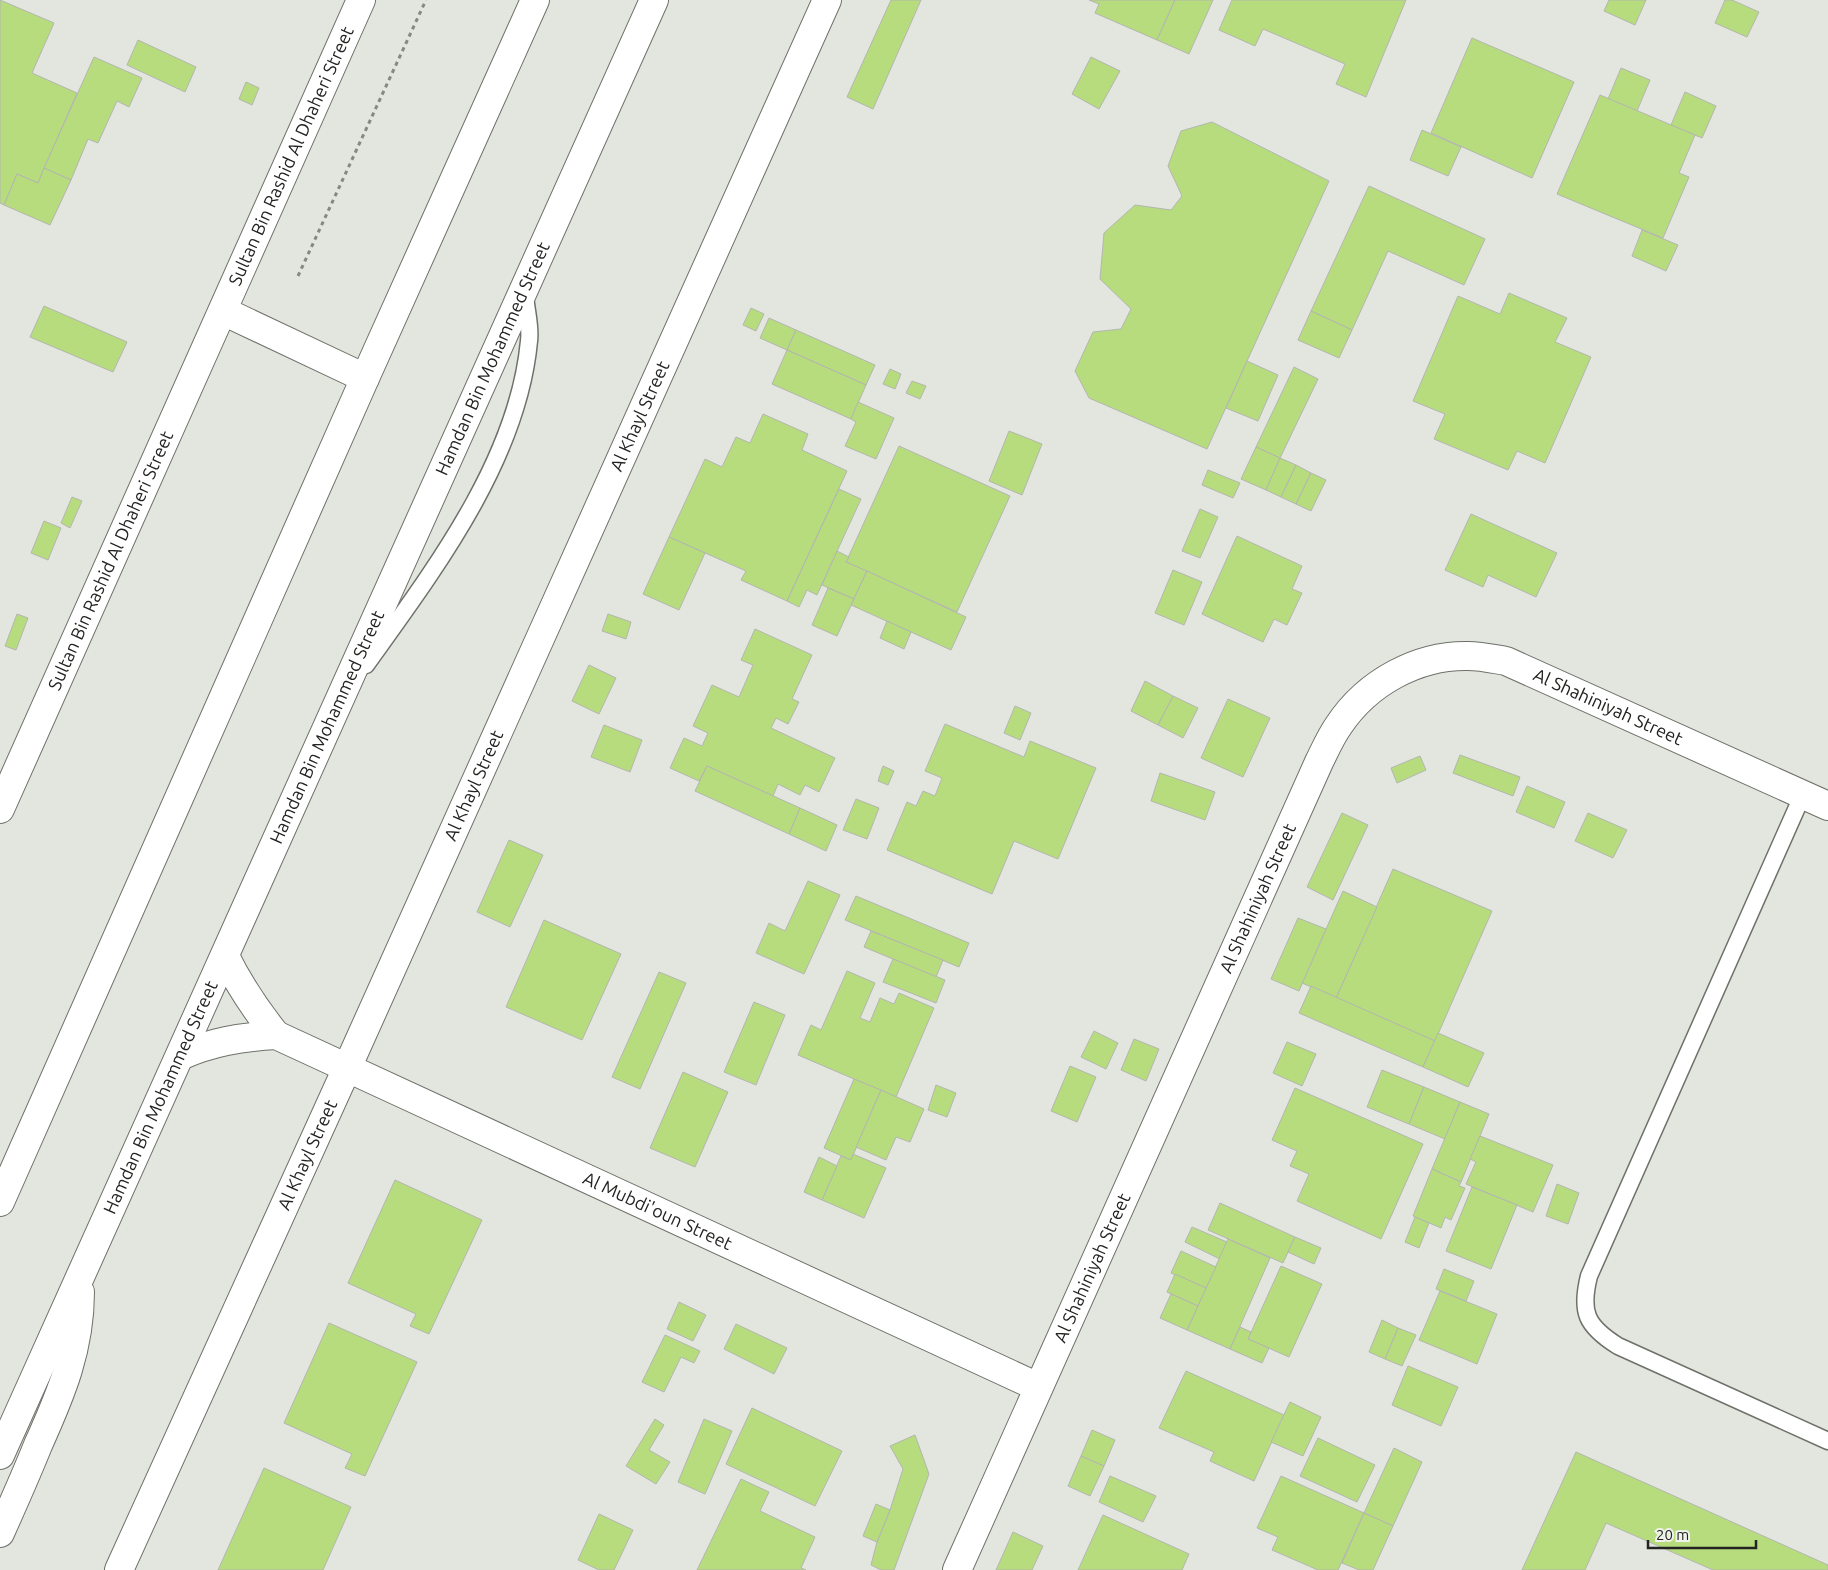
<svg xmlns="http://www.w3.org/2000/svg" width="1828" height="1570" font-family="Ubuntu,sans-serif">
<style>
.building{fill:#b7dc7e;stroke:#b3b6af}
.lines{fill:none;stroke-linecap:round;stroke-linejoin:round}
.service-casing{stroke:#6e716a;stroke-width:19}
.minor-casing{stroke:#6e716a;stroke-width:30}
.primary-casing{stroke:#6e716a;stroke-width:30}
.path{stroke:#868883;stroke-width:3;stroke-dasharray:4 4;stroke-linecap:butt}
.service{stroke:#fff;stroke-width:16}
.minor{stroke:#fff;stroke-width:28}
.primary{stroke:#fff;stroke-width:28}
.labels{text-anchor:middle;stroke-width:5;stroke-linejoin:round;paint-order:stroke}
.street-label{font-size:18px;fill:#232421;stroke:#eff3eb}
</style>
<rect width="100%" height="100%" fill="#e2e6de"/>
<g class="building">
<path d="M 0,0 L 54,23 L 32,73 L 77,93 L 38,183 L 17,174 L 4,205 L 0,203 Z"/>
<path d="M 891,0 L 921,0 L 873,109 L 847,97 Z"/>
<path d="M 1089,0 L 1175,0 L 1157,40 L 1095,13 L 1099,4 Z"/>
<path d="M 1175,0 L 1213,0 L 1189,54 L 1157,40 Z"/>
<path d="M 1232,0 L 1406,0 L 1366,97 L 1336,84 L 1345,64 L 1263,29 L 1255,46 L 1219,30 Z"/>
<path d="M 1609,0 L 1646,0 L 1635,25 L 1604,11 Z"/>
<path d="M 1725,0 L 1732,0 L 1759,12 L 1747,37 L 1715,23 Z"/>
<path d="M 1472,38 L 1574,82 L 1532,178 L 1431,133 Z"/>
<path d="M 138,40 L 196,67 L 185,92 L 127,65 Z"/>
<path d="M 94,57 L 142,78 L 129,107 L 117,101 L 98,143 L 88,139 L 71,180 L 44,168 Z"/>
<path d="M 1091,57 L 1120,71 L 1099,109 L 1072,94 Z"/>
<path d="M 1621,68 L 1650,80 L 1637,111 L 1608,99 Z"/>
<path d="M 246,82 L 259,88 L 252,105 L 239,99 Z"/>
<path d="M 1685,92 L 1716,106 L 1702,138 L 1671,125 Z"/>
<path d="M 1600,95 L 1695,135 L 1679,173 L 1689,177 L 1663,238 L 1557,194 Z"/>
<path d="M 1212,122 L 1329,181 L 1207,449 L 1089,398 L 1075,371 L 1093,332 L 1121,329 L 1131,309 L 1100,279 L 1104,233 L 1135,205 L 1171,210 L 1182,196 L 1168,166 L 1181,131 Z"/>
<path d="M 1422,130 L 1461,147 L 1448,176 L 1410,160 Z"/>
<path d="M 44,168 L 71,180 L 50,225 L 4,205 L 17,174 L 38,183 Z"/>
<path d="M 1369,186 L 1485,239 L 1464,285 L 1388,251 L 1352,330 L 1311,311 Z"/>
<path d="M 1642,230 L 1678,245 L 1666,271 L 1632,256 Z"/>
<path d="M 1509,293 L 1567,318 L 1555,342 L 1591,357 L 1545,463 L 1517,451 L 1508,470 L 1434,439 L 1445,414 L 1413,401 L 1458,296 L 1500,314 Z"/>
<path d="M 44,306 L 127,342 L 113,372 L 30,337 Z"/>
<path d="M 751,308 L 764,314 L 756,331 L 743,325 Z"/>
<path d="M 1311,311 L 1352,330 L 1339,358 L 1298,340 Z"/>
<path d="M 769,318 L 796,330 L 787,350 L 760,338 Z"/>
<path d="M 796,330 L 875,365 L 866,385 L 787,350 Z"/>
<path d="M 787,350 L 866,385 L 851,419 L 772,384 Z"/>
<path d="M 1247,361 L 1278,375 L 1258,421 L 1226,408 Z"/>
<path d="M 1294,367 L 1318,379 L 1280,458 L 1256,447 Z"/>
<path d="M 890,369 L 901,374 L 895,389 L 883,384 Z"/>
<path d="M 912,381 L 926,386 L 920,399 L 906,393 Z"/>
<path d="M 858,402 L 894,418 L 876,459 L 845,446 L 856,422 L 851,419 Z"/>
<path d="M 763,414 L 808,434 L 802,450 L 847,471 L 787,601 L 741,580 L 746,571 L 669,537 L 705,459 L 722,467 L 736,437 L 750,443 Z"/>
<path d="M 1009,431 L 1042,444 L 1022,495 L 989,481 Z"/>
<path d="M 899,446 L 1010,496 L 957,612 L 846,562 Z"/>
<path d="M 1256,447 L 1280,458 L 1266,490 L 1241,479 Z"/>
<path d="M 1280,458 L 1296,465 L 1281,497 L 1266,490 Z"/>
<path d="M 1296,465 L 1311,473 L 1296,504 L 1281,497 Z"/>
<path d="M 1208,470 L 1240,483 L 1233,498 L 1202,485 Z"/>
<path d="M 1311,473 L 1326,480 L 1311,511 L 1296,504 Z"/>
<path d="M 839,489 L 861,499 L 817,595 L 807,590 L 799,607 L 787,601 Z"/>
<path d="M 72,497 L 82,501 L 70,528 L 61,523 Z"/>
<path d="M 1200,509 L 1218,517 L 1200,558 L 1182,551 Z"/>
<path d="M 1471,514 L 1557,553 L 1536,597 L 1488,575 L 1483,587 L 1445,570 Z"/>
<path d="M 44,521 L 61,528 L 48,560 L 31,553 Z"/>
<path d="M 1237,536 L 1302,566 L 1292,589 L 1302,593 L 1287,625 L 1274,619 L 1263,642 L 1202,614 Z"/>
<path d="M 669,537 L 705,553 L 679,610 L 643,594 Z"/>
<path d="M 837,551 L 849,557 L 846,562 L 867,571 L 854,599 L 822,585 Z"/>
<path d="M 1173,570 L 1202,582 L 1184,625 L 1155,613 Z"/>
<path d="M 867,571 L 966,617 L 951,650 L 851,605 Z"/>
<path d="M 828,588 L 854,599 L 837,636 L 812,625 Z"/>
<path d="M 17,614 L 28,618 L 16,650 L 5,646 Z"/>
<path d="M 608,614 L 631,622 L 626,639 L 602,631 Z"/>
<path d="M 887,621 L 911,632 L 904,649 L 880,638 Z"/>
<path d="M 755,629 L 812,655 L 792,699 L 799,702 L 788,724 L 776,718 L 771,728 L 835,758 L 819,792 L 805,785 L 800,795 L 778,784 L 773,796 L 707,766 L 699,781 L 670,768 L 684,738 L 702,746 L 708,733 L 693,726 L 712,685 L 739,697 L 753,665 L 741,660 Z"/>
<path d="M 589,665 L 616,678 L 599,714 L 572,701 Z"/>
<path d="M 1145,681 L 1173,696 L 1158,725 L 1131,711 Z"/>
<path d="M 1173,696 L 1198,708 L 1183,738 L 1158,725 Z"/>
<path d="M 1228,699 L 1270,718 L 1243,777 L 1201,758 Z"/>
<path d="M 1015,706 L 1031,713 L 1020,740 L 1004,733 Z"/>
<path d="M 945,724 L 1024,757 L 1030,741 L 1096,768 L 1058,859 L 1014,841 L 992,894 L 887,850 L 907,802 L 916,806 L 923,791 L 935,796 L 942,778 L 925,771 Z"/>
<path d="M 604,725 L 642,740 L 630,772 L 591,757 Z"/>
<path d="M 1460,755 L 1520,777 L 1513,796 L 1453,773 Z"/>
<path d="M 1420,756 L 1426,770 L 1397,783 L 1391,768 Z"/>
<path d="M 707,766 L 800,808 L 789,834 L 695,791 Z"/>
<path d="M 883,766 L 894,771 L 888,785 L 878,781 Z"/>
<path d="M 1160,773 L 1215,792 L 1205,820 L 1151,801 Z"/>
<path d="M 1527,786 L 1565,802 L 1554,828 L 1516,812 Z"/>
<path d="M 856,799 L 879,808 L 867,839 L 843,830 Z"/>
<path d="M 800,808 L 837,825 L 826,851 L 789,834 Z"/>
<path d="M 1342,813 L 1368,825 L 1333,900 L 1307,887 Z"/>
<path d="M 1588,813 L 1627,830 L 1613,858 L 1575,841 Z"/>
<path d="M 509,840 L 543,855 L 510,927 L 477,912 Z"/>
<path d="M 1393,869 L 1492,911 L 1435,1041 L 1336,998 Z"/>
<path d="M 808,881 L 840,895 L 804,974 L 756,953 L 769,923 L 785,931 Z"/>
<path d="M 1343,891 L 1377,907 L 1336,998 L 1302,983 Z"/>
<path d="M 856,896 L 969,943 L 959,967 L 845,920 Z"/>
<path d="M 1298,918 L 1326,929 L 1299,991 L 1271,979 Z"/>
<path d="M 544,920 L 621,954 L 582,1040 L 506,1007 Z"/>
<path d="M 871,931 L 943,960 L 936,977 L 864,947 Z"/>
<path d="M 893,959 L 945,980 L 936,1003 L 883,982 Z"/>
<path d="M 847,971 L 875,983 L 860,1018 L 870,1022 L 880,998 L 894,1004 L 899,993 L 934,1008 L 896,1097 L 798,1055 L 811,1025 L 821,1030 Z"/>
<path d="M 659,972 L 686,983 L 640,1089 L 612,1077 Z"/>
<path d="M 1311,986 L 1435,1041 L 1423,1067 L 1299,1013 Z"/>
<path d="M 754,1002 L 785,1015 L 756,1085 L 724,1072 Z"/>
<path d="M 1094,1031 L 1118,1043 L 1106,1069 L 1081,1057 Z"/>
<path d="M 1438,1033 L 1484,1053 L 1468,1087 L 1423,1067 Z"/>
<path d="M 1134,1039 L 1159,1049 L 1146,1081 L 1121,1070 Z"/>
<path d="M 1287,1042 L 1316,1054 L 1302,1086 L 1273,1073 Z"/>
<path d="M 1070,1066 L 1096,1077 L 1077,1122 L 1051,1111 Z"/>
<path d="M 1382,1070 L 1424,1087 L 1409,1124 L 1367,1107 Z"/>
<path d="M 683,1072 L 728,1092 L 695,1167 L 650,1148 Z"/>
<path d="M 854,1079 L 881,1090 L 851,1160 L 824,1148 Z"/>
<path d="M 936,1085 L 956,1093 L 947,1117 L 928,1110 Z"/>
<path d="M 1424,1087 L 1460,1102 L 1445,1139 L 1409,1124 Z"/>
<path d="M 1295,1088 L 1423,1144 L 1381,1239 L 1297,1201 L 1309,1174 L 1290,1166 L 1297,1151 L 1272,1140 Z"/>
<path d="M 881,1090 L 924,1109 L 910,1142 L 896,1137 L 886,1160 L 856,1147 Z"/>
<path d="M 1460,1102 L 1489,1114 L 1461,1182 L 1432,1169 Z"/>
<path d="M 1480,1136 L 1553,1165 L 1533,1212 L 1466,1184 L 1476,1162 L 1470,1159 Z"/>
<path d="M 853,1154 L 886,1168 L 864,1218 L 822,1200 L 841,1156 L 851,1160 Z"/>
<path d="M 819,1157 L 837,1166 L 822,1200 L 804,1192 Z"/>
<path d="M 1432,1169 L 1461,1182 L 1459,1186 L 1465,1188 L 1451,1220 L 1445,1217 L 1441,1228 L 1413,1216 Z"/>
<path d="M 395,1180 L 482,1220 L 429,1334 L 410,1326 L 416,1314 L 348,1283 Z"/>
<path d="M 1557,1184 L 1579,1193 L 1568,1224 L 1546,1216 Z"/>
<path d="M 1472,1187 L 1517,1205 L 1491,1269 L 1446,1251 Z"/>
<path d="M 1220,1203 L 1295,1237 L 1283,1263 L 1208,1230 Z"/>
<path d="M 1415,1217 L 1429,1223 L 1419,1248 L 1405,1242 Z"/>
<path d="M 1192,1227 L 1227,1242 L 1220,1259 L 1185,1242 Z"/>
<path d="M 1295,1237 L 1321,1248 L 1314,1264 L 1288,1252 Z"/>
<path d="M 1228,1239 L 1270,1258 L 1230,1349 L 1187,1330 Z"/>
<path d="M 1181,1251 L 1216,1267 L 1206,1288 L 1171,1273 Z"/>
<path d="M 1281,1266 L 1322,1284 L 1289,1357 L 1248,1339 Z"/>
<path d="M 1444,1269 L 1474,1281 L 1466,1301 L 1436,1289 Z"/>
<path d="M 1175,1274 L 1206,1288 L 1198,1306 L 1167,1292 Z"/>
<path d="M 1440,1291 L 1497,1314 L 1477,1364 L 1419,1340 Z"/>
<path d="M 1171,1294 L 1198,1306 L 1187,1330 L 1160,1318 Z"/>
<path d="M 679,1302 L 706,1315 L 693,1341 L 667,1329 Z"/>
<path d="M 1382,1320 L 1398,1328 L 1385,1359 L 1369,1352 Z"/>
<path d="M 329,1323 L 417,1362 L 365,1476 L 345,1468 L 352,1454 L 284,1423 Z"/>
<path d="M 736,1324 L 787,1348 L 774,1374 L 724,1349 Z"/>
<path d="M 1240,1327 L 1251,1332 L 1248,1339 L 1269,1348 L 1262,1363 L 1230,1349 Z"/>
<path d="M 1398,1328 L 1416,1335 L 1402,1366 L 1385,1359 Z"/>
<path d="M 665,1335 L 700,1351 L 694,1363 L 681,1357 L 664,1392 L 642,1382 Z"/>
<path d="M 1408,1366 L 1458,1387 L 1441,1426 L 1392,1405 Z"/>
<path d="M 1186,1371 L 1284,1415 L 1254,1481 L 1210,1461 L 1214,1452 L 1159,1428 Z"/>
<path d="M 1290,1402 L 1321,1417 L 1303,1456 L 1271,1442 Z"/>
<path d="M 752,1408 L 842,1451 L 815,1506 L 726,1464 Z"/>
<path d="M 655,1419 L 664,1425 L 649,1450 L 670,1462 L 656,1484 L 626,1466 Z"/>
<path d="M 704,1419 L 732,1431 L 705,1494 L 678,1482 Z"/>
<path d="M 1092,1430 L 1115,1440 L 1104,1466 L 1081,1456 Z"/>
<path d="M 915,1435 L 929,1474 L 894,1570 L 881,1570 L 871,1565 L 877,1542 L 890,1510 L 903,1469 L 890,1446 Z"/>
<path d="M 1318,1438 L 1375,1465 L 1357,1502 L 1300,1476 Z"/>
<path d="M 1394,1448 L 1422,1462 L 1393,1526 L 1364,1513 Z"/>
<path d="M 1576,1452 L 1828,1565 L 1828,1570 L 1713,1570 L 1606,1523 L 1585,1570 L 1522,1570 Z"/>
<path d="M 1081,1456 L 1104,1466 L 1090,1496 L 1068,1486 Z"/>
<path d="M 264,1468 L 351,1507 L 323,1570 L 218,1570 Z"/>
<path d="M 1110,1476 L 1156,1496 L 1143,1522 L 1099,1502 Z"/>
<path d="M 1281,1476 L 1364,1513 L 1338,1570 L 1318,1570 L 1272,1550 L 1278,1537 L 1257,1528 Z"/>
<path d="M 741,1479 L 769,1492 L 760,1511 L 815,1537 L 801,1568 L 806,1570 L 697,1570 Z"/>
<path d="M 876,1504 L 890,1510 L 877,1542 L 863,1536 Z"/>
<path d="M 1364,1513 L 1393,1526 L 1373,1570 L 1359,1570 L 1342,1563 Z"/>
<path d="M 599,1514 L 633,1530 L 614,1570 L 599,1570 L 578,1560 Z"/>
<path d="M 1103,1515 L 1189,1554 L 1182,1570 L 1078,1570 Z"/>
<path d="M 1013,1532 L 1043,1546 L 1032,1570 L 996,1570 Z"/>
</g>
<g class="lines">
<g class="service-casing">
<g id="service">
<path d="M 366,665 C 434,570 518,460 529,341 C 531,326 526,310 525,295"/>
<path d="M 1803,794 L 1589,1276 C 1580,1312 1586,1326 1618,1346 L 1828,1441"/>
</g>
</g>
<g class="minor-casing">
<g id="minor">
<path d="M 223,311 L 365,378"/>
<path id="s1" d="M 0,809 L 361,0"/>
<path d="M 225,956 C 239,985 256,1010 276,1035"/>
<path id="s2" d="M 180,1056 C 211,1042 241,1037 276,1035 L 1038,1387"/>
<path id="s3" d="M 119,1570 L 347,1068 L 827,0"/>
<path id="s4" d="M 957,1570 L 1319,762 C 1325,750 1331,736 1339,725 C 1367,683 1417,655 1468,656 C 1481,656 1494,659 1506,661 L 1828,806"/>
</g>
</g>
<g class="primary-casing">
<g id="primary">
<path d="M 0,1202 L 365,378 L 535,0"/>
<path id="s5" d="M 0,1455 L 654,0"/>
<path d="M 0,1533 C 13,1504 26,1475 38,1445 C 61,1394 80,1349 80,1292"/>
</g>
</g>
<path class="path" d="M 298,276 L 426,0"/>
<use href="#service" class="service"/>
<use href="#minor" class="minor"/>
<use href="#primary" class="primary"/>
</g>
<g class="labels">
<g class="street-label">
<text dy="6" stroke="none"><textPath href="#s1" startOffset="715">Sultan Bin Rashid Al Dhaheri Street</textPath></text>
<text dy="6" stroke="none"><textPath href="#s5" startOffset="1202">Hamdan Bin Mohammed Street</textPath></text>
<text dy="6" stroke="none"><textPath href="#s3" startOffset="1266">Al Khayl Street</textPath></text>
<text dy="6" stroke="none"><textPath href="#s1" startOffset="272">Sultan Bin Rashid Al Dhaheri Street</textPath></text>
<text dy="6" stroke="none"><textPath href="#s4" startOffset="1230">Al Shahiniyah Street</textPath></text>
<text dy="6" stroke="none"><textPath href="#s5" startOffset="798">Hamdan Bin Mohammed Street</textPath></text>
<text dy="6" stroke="none"><textPath href="#s3" startOffset="861">Al Khayl Street</textPath></text>
<text dy="6" stroke="none"><textPath href="#s4" startOffset="736">Al Shahiniyah Street</textPath></text>
<text dy="6" stroke="none"><textPath href="#s5" startOffset="392">Hamdan Bin Mohammed Street</textPath></text>
<text dy="6" stroke="none"><textPath href="#s3" startOffset="456">Al Khayl Street</textPath></text>
<text dy="6" stroke="none"><textPath href="#s2" startOffset="519">Al Mubdi'oun Street</textPath></text>
<text dy="6" stroke="none"><textPath href="#s4" startOffset="331">Al Shahiniyah Street</textPath></text>
</g>
</g>
<path d="M1648 1540v8h108v-8" fill="none" stroke="#232421" stroke-width="2.5"/>
<text x="1656" y="1540" font-size="15" fill="#232421" stroke="#eff3eb" stroke-width="4" paint-order="stroke">20 m</text>
</svg>
